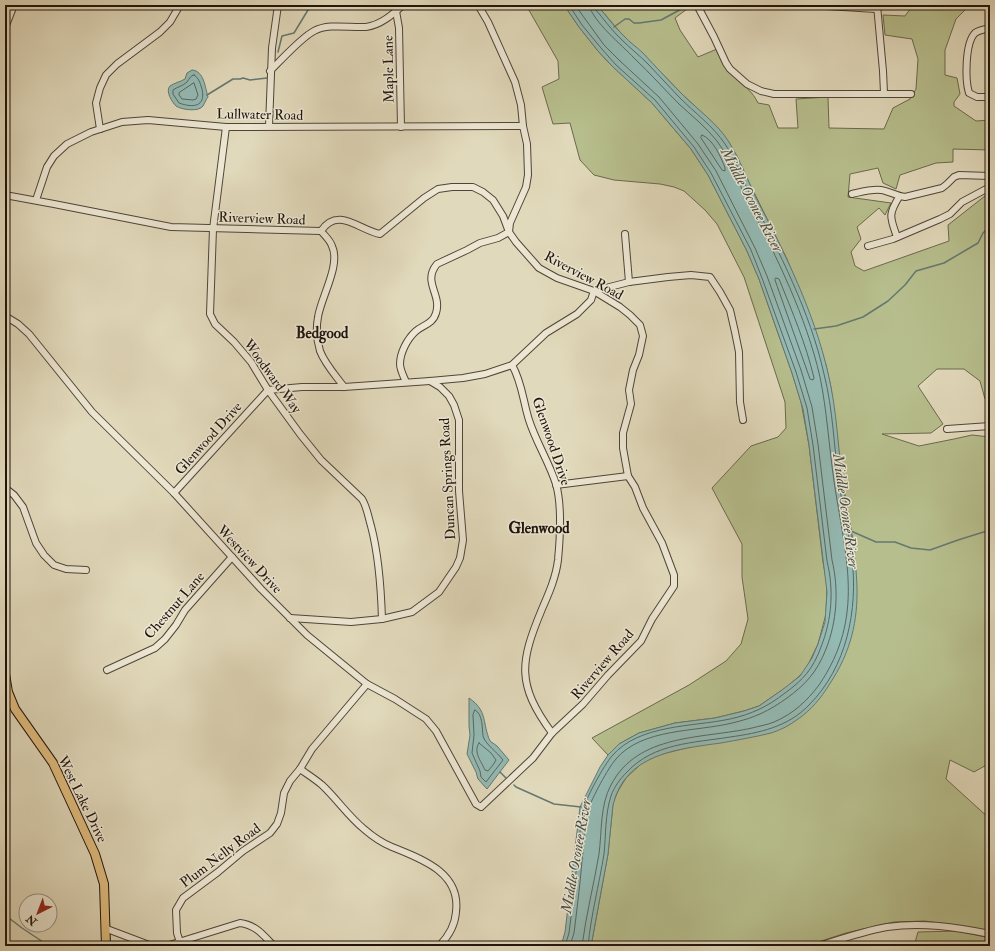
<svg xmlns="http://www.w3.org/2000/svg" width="995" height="951" font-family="'IM FELL Double Pica',serif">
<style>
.green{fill:#b7be8d;stroke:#6a694c}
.water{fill:#94bab4;stroke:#657870}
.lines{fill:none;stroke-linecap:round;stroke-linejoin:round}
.shore{stroke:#596760;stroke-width:1}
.stream{stroke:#657870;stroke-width:1.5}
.minor-casing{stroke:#4f4537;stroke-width:8}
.major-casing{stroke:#1e140b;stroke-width:10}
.minor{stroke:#ece6d3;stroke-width:6}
.major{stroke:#e0bc7e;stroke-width:8}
.labels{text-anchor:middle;stroke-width:3;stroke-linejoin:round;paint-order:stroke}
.street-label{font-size:14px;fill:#1e140b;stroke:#ece6d3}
.water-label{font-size:15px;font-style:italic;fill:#474e46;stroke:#ece6d3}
.neighbourhood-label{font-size:15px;font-weight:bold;fill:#1e140b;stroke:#ece6d3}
</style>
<rect width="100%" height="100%" fill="#e1d9bb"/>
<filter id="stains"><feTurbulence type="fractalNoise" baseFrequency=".005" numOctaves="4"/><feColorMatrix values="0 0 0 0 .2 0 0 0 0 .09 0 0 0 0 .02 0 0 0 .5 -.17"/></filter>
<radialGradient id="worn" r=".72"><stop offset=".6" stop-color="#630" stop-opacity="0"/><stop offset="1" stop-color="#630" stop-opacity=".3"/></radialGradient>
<g class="green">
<path d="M 526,5 L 564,5 L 579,27 L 598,51 L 608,62 L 652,103 L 691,149 L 708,175 L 747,251 L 759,279 L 792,373 L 801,402 L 809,445 L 823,562 L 827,584 L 826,614 L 818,644 L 805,671 L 788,686 L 759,706 L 744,711 L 715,718 L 675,723 L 639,733 L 619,744 L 608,755 L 592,738 L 689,685 L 726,661 L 741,644 L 748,619 L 742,577 L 742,544 L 712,488 L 751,446 L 778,437 L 786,428 L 785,402 L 744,277 L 717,224 L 705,210 L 684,191 L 674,187 L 660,184 L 614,180 L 594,175 L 580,160 L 570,123 L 553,124 L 542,87 L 559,79 L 558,61 Z"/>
<path d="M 597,5 L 690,5 L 691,6 L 675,18 L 680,30 L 698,57 L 717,49 C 721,61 728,72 738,80 C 747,89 752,91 758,103 L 769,105 L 778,128 L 798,128 L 796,99 L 828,97 L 829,128 L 884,129 L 893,108 L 910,99 L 916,89 L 918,59 L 912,39 L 885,35 L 883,15 L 905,16 L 911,8 L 911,5 L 990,5 L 966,9 L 956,19 L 945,50 L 945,75 L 957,78 L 960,94 L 954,102 L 954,106 L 976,121 L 990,120 L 990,150 L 953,149 L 953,162 L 936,163 L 900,175 L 896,189 L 883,183 L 878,168 L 850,174 L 848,197 L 891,203 L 885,215 L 879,208 L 857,227 L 861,239 L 851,252 L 855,266 L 864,271 L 949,241 L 948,225 L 990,192 L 990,399 L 985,399 L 980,381 L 964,369 L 937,369 L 918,386 L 943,424 L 931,433 L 882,434 L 919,446 L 954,439 L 972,435 L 990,437 L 990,763 L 974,772 L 950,760 L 946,779 L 990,819 L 990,931 L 925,921 L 894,922 L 846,933 L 806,946 L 591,946 L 608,854 L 613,803 L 618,791 L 626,778 L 642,763 L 658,755 L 795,721 L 855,552 L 842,477 L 831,388 L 826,365 L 812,322 L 787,259 L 730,144 L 716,126 L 683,95 L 641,52 L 625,38 Z"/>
<path d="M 957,931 L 990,938 L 990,946 L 914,946 L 918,932 Z"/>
</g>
<g class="water">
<path d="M 564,5 L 597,5 C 606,15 614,27 624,36 C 630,43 637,47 643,53 C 656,67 669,81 682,94 C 698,110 717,123 729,142 C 740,159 747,179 756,198 C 785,253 814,312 828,373 C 837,410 838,449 843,486 C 854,558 874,618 829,685 C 821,698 811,710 798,719 C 790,725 781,730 771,733 C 755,737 737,740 721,743 C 677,749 625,754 613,805 L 608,854 L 591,946 L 561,946 L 565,932 L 580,807 L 600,767 L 608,755 L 619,744 L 639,733 L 675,723 L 715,718 L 744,711 L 759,706 L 782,690 L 800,676 L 812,658 L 818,644 L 825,622 L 827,592 L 809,445 L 803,409 L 792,373 L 759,279 L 747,251 L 708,175 L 691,149 L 652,103 L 613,67 L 598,51 L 579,27 Z"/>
<path d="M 192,70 C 204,71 205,87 208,97 C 206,99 205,103 203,106 C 199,112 182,110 176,106 C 172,102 165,91 170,86 C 174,83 180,82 185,79 L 187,73 Z"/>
<path d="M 469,698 C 488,711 482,723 490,741 L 497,746 L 509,760 L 487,789 L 478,779 L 476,772 L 467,754 L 470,735 L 469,726 Z"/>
</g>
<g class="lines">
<g class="shore">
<path d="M 194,75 C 199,78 200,83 202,89 C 206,107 193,108 179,103 L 173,94 L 173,90 C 177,87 183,86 187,82 C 190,78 190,76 194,75 Z"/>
<path d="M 194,83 L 198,95 L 196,99 L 193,100 L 182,99 L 179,95 L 179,93 Z"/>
<path d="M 702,135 C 713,139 721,157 725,168 L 725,171 L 722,170 L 701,138 Z"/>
<path d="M 776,278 L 779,279 C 792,311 806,344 814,378 L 813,380 L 810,379 L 775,280 Z"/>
<path d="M 475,710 C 483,714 482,728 483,736 C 485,744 497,752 503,760 L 486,782 L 481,777 L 480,771 L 472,753 L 474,735 L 473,715 Z"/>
<path d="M 479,743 L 491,753 L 496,760 L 493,765 L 488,771 L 485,770 C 481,761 473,752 479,743 Z"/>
<path d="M 565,946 L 569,933 C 572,909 575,885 577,861 C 579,844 580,826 583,810 C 586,798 604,765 612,756 C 639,724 693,727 730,719 C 752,714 767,707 785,693 C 803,680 813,669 821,647 C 832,619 834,590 827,561 L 813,445 L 807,408 L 796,372 L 762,278 L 751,250 L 711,173 L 694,147 L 655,100 L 616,65 L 601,48 L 582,25 L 569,5"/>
<path d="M 570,946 L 574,933 C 577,909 580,885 582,861 C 584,846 584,824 588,810 C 592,798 608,768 616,759 C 642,728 696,732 732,723 C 754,718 769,711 787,698 C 806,684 817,672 826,649 C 837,621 839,590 832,560 L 818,444 L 812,407 L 801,370 L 767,276 L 755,248 L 716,171 L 698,144 L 659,97 L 620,61 L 604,45 L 575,5"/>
<path d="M 582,946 C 586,915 594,884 599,854 C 602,831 600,805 611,785 C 638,733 703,739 752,728 C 759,726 767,725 774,722 C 793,714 807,701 819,685 C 866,616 845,556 834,481 C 829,447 827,411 820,377 C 806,316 777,258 749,203 C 738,183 731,160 717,141 C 706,127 692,116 679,104 C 664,89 650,73 634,58 C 622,45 593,22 589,5"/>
<path d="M 588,946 C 591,915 599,885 604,854 C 606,835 605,814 611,796 C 614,787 620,779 627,772 C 654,743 693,743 730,737 C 759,733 788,727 809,705 C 847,667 858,610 852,558 C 849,533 843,509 839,484 C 834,447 833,409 824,374 C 810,311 779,253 751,196 C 742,179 736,160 725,144 C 713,126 695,113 680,98 C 669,87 659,75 648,64 C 640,56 630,48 622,40 C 612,31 604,19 595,9 L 595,5"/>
</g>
<g class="stream">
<path d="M 614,27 L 625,19 L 629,19 L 634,23 L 639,23 L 661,20 L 687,6"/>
<path d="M 278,52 L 282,36 L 294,33 L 311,5"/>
<path d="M 207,95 L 233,79 L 240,79 L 243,78 L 250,80 L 267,78"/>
<path d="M 814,329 L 836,326 L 863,317 L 888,301 L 905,285 L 916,271 L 944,263 L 978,243 L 983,233 L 990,226"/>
<path d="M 851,531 L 876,542 L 895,542 L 911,548 L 930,550 L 958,540 L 990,530"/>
<path d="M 500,772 L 507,779"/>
<path d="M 514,785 L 516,787 L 554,804 L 581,807"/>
<path d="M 5,915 L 22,928 L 49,946"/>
</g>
<g class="minor-casing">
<g id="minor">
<path d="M 697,5 L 714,37 L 726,63 L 730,69 L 747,84 L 761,91 L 774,94 L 911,94"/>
<path d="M 810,5 L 876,9"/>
<path d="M 877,5 L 883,71 L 884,93"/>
<path d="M 396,11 L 399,28 L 401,127"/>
<path d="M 5,28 L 14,5"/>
<path d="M 990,28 C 985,29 979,30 975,33 C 965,43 965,80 969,93 L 977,97 L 990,97"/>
<path d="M 270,71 C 281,60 302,37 314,31 C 329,23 349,28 366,27 C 381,25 393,14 403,5"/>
<path d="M 269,126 L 272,48 L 278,5"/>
<path d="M 226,127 L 213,229 L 210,314 L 215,324 L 234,342 L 251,362 L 268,390 L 300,434 L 321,460 L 362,499 C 367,507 368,516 371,526 C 379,556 381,587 382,619"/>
<path d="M 100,129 L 96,103 L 100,88 L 106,75 L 117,64 L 160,32 L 170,22 L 180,5"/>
<path d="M 852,194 C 861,192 871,189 881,190 C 889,191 896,196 905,197 L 942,188 L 947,184 L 954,177 L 959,175 L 990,176"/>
<path d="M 5,195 L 54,204 L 171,227 L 321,231"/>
<path d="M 36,200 L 47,167 L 54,156 L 67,144 L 91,132 L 122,122 L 148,120 L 226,127 L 523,126"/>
<path d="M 321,231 C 325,236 330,240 332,246 C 341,265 321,297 318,317 C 316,328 317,341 320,351 C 325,364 336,376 344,387"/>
<path d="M 625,234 L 629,282"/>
<path d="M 897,237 C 890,217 888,215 899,197"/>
<path d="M 868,246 L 893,239 L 940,219 L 950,214 L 962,202 L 990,187"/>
<path d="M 5,316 L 18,324 L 29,334 L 92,412 L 174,493 L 261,589 L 307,635 L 367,684 L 395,699 L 426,719 L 436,731 L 476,804 L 481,807 L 533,758 L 552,733 L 583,704 L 608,675 L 641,641 L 652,619 L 674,586 L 674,575 L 662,543 L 643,508 L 635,487 L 628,476 L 623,448 L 623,433 L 631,404 L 629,390 L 633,370 L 639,355 L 643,336 L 640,325 L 630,315 L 620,307 L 594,291 L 557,278 L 539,268 L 516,242 L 509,232 L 503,216 L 493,200 L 483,192 L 473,187 L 452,187 L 438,189 L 424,198 L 380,234 C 359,230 338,206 321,231"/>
<path d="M 512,365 C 522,382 523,401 529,420 C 536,442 549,462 556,484 C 562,505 560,539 558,560 C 556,577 549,593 542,609 C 520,662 516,684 552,733"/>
<path d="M 406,382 C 404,377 400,370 400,364 C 400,353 407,339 416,331 C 423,325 433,324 436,313 C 442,294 422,282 437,264 L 467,250 L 480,243 L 498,238 L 509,232 L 510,223 L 526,187 L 528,175 L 527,144 L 523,126 L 521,105 L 515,82 L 488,22 L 478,5"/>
<path d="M 947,429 L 990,426"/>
<path d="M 556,485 L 628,476"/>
<path d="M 5,488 L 14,495 L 23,507 L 36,543 L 44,555 L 54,565 L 66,569 L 86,570"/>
<path d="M 174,493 L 268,390 L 302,387 L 344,387 L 430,381 L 463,378 L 485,374 L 512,365 L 546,333 L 577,314 L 591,300 L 594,291 L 629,282 L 668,277 L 691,275 L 710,277 L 720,292 L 730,310 L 735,332 L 739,352 L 740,402 L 743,420"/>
<path d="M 290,618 L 351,622 L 382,619 L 412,612 L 439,592 L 456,567 L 460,558 L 463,540 L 459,491 L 459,420 L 454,405 L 449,396 L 440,387 L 430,381"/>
<path d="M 107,670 L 155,648 L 165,639 L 176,625 L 185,610 L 232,557"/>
<path d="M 300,769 C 307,774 315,779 322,785 C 337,799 348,816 364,829 C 372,836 382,843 392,847 C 421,859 461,872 456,912 C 455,926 449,936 439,946"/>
<path d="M 107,929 L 152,946"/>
<path d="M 180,942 L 177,933 L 176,910 L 183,898 L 218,872 L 243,851 L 270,833 L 277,824 L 281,813 L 284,793 L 290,781 L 300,769 L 312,749 L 367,684"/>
<path d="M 166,946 L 240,923 C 256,925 263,935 274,946"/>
<path d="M 819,946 C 841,939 864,931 887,927 C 922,922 956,927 990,934"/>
</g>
</g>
<g class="major-casing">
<path id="major" d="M 5,674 L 8,692 L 15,709 L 53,763 L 95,854 L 104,884 L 106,946"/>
</g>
<use href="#minor" class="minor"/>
<use href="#major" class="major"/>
</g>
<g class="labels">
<g class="street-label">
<text transform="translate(388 69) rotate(-91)" y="5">Maple Lane</text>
<text transform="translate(260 114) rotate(1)" y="5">Lullwater Road</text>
<text transform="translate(262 218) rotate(2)" y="5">Riverview Road</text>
<text transform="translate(584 275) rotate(28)" y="5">Riverview Road</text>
<text transform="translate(273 376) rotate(54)" y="5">Woodward Way</text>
<text transform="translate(208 438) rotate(-48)" y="5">Glenwood Drive</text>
<text transform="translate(552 441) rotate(71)" y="5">Glenwood Drive</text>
<text transform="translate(447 479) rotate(-93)" y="5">Duncan Springs Road</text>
<text transform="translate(250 559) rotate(47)" y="5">Westview Drive</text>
<text transform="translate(174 605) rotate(-49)" y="5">Chestnut Lane</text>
<text transform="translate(602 664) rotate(-49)" y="5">Riverview Road</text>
<text transform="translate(83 799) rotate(64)" y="5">West Lake Drive</text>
<text transform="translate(220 855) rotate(-37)" y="5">Plum Nelly Road</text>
</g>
<g class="water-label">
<text transform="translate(752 200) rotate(62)" y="5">Middle Oconee River</text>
<text transform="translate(846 511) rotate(82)" y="5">Middle Oconee River</text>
<text transform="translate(576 856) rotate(-80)" y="5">Middle Oconee River</text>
</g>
<g class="neighbourhood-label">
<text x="322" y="338">Bedgood</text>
<text x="539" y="533">Glenwood</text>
</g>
</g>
<rect width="995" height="951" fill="none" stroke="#e1d9bb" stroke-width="20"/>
<rect x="6" y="6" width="983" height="939" fill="none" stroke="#1e140b" stroke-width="2"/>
<rect x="10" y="10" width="975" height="931" fill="none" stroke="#1e140b"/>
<g transform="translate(38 913) rotate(222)"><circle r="19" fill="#ece6d3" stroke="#9a9283"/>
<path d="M0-3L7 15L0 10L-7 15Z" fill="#8f2418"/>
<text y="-6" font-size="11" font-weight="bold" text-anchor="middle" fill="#1e140b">N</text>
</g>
<rect width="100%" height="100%" filter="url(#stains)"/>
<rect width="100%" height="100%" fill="url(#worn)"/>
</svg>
